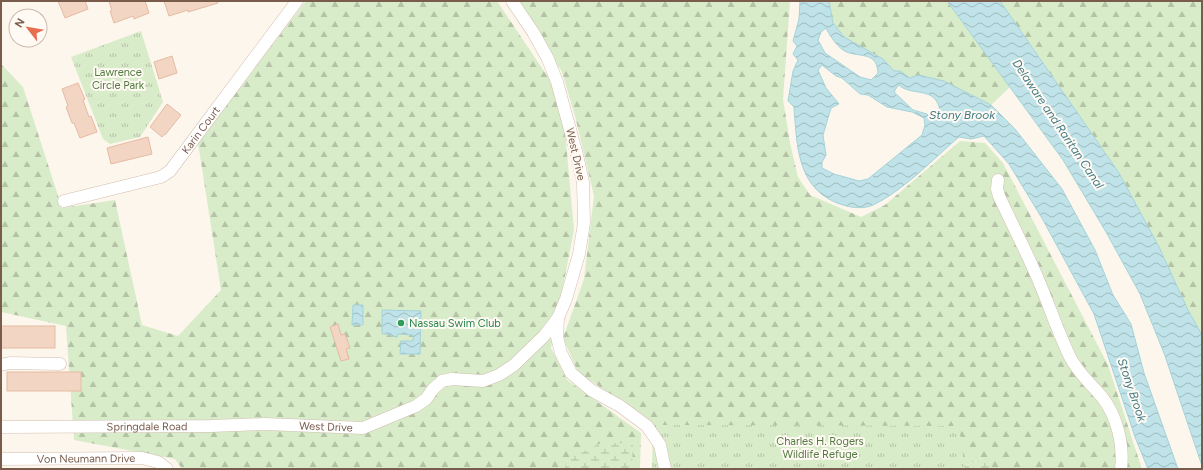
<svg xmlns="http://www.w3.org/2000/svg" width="1203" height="470" font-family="Figtree,sans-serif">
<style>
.forest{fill:url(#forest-firs)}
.wetland{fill:url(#wetland-marsh)}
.park{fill:url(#park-tufts)}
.water{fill:url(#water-waves);stroke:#a5d3da;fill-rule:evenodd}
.building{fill:#f3d5c3;stroke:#e6bba3}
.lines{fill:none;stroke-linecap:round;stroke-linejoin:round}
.minor-casing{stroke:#d1beb0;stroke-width:13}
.minor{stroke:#fff;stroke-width:12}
.leisure-dot{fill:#2e9e5b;stroke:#fffaf3;stroke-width:1.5}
.labels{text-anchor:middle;stroke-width:4;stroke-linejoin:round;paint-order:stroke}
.park-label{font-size:11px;fill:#537a41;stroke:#fffaf3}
.street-label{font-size:11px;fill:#7a5c4d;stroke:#fffaf3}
.leisure-label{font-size:11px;fill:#27864d;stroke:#fffaf3;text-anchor:start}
.water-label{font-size:12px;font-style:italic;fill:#437c86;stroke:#fffaf3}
</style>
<defs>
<pattern id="forest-firs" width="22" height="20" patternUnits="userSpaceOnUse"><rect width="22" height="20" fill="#d8ecc9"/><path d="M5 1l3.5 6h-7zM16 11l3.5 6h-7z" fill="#b4c2a5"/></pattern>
<pattern id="wetland-marsh" width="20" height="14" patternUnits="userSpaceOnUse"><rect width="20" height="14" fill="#d8ecc9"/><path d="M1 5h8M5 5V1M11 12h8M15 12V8" fill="none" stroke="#b4c2a5"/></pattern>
<pattern id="park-tufts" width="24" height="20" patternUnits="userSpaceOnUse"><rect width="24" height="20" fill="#d8ecc9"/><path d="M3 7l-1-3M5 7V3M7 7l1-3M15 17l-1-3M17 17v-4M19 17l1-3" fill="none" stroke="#b4c2a5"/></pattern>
<pattern id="water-waves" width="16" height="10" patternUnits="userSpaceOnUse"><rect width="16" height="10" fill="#bfe3e8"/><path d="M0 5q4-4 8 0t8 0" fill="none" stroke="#a0bbbe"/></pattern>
</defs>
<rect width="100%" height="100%" fill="#fdf6ec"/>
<g class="forest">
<path d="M 306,1 L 497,1 L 562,98 L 574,230 L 551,348 L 567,380 L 641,433 L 640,469 L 182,469 L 175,459 L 74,440 L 66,326 L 1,312 L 1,64 L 23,87 L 62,208 L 115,200 L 142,325 L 178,336 L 221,290 L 198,143 Z"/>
<path d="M 516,1 L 790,1 L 783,99 L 790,143 L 798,177 L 810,195 L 861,217 L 885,205 L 960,141 L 985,143 L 1003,163 L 1108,365 L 1142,469 L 991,469 L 982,458 L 959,469 L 676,469 L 628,406 L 578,372 L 563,338 L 584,279 L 594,196 L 575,116 L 562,72 Z"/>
<path d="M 829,1 L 947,1 L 1010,87 L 991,105 L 944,81 L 910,78 L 900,71 L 894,71 L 883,59 L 844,37 L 833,23 Z"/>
<path d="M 1000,1 L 1202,1 L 1202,335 L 1188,310 L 1159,247 L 1119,173 Z"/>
</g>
<g class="wetland">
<path d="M 601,443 L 633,443 L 632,469 L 565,469 L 566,460 Z"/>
<path d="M 983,458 L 991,469 L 959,469 Z"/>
</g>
<g class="park">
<path d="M 141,31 L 163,102 L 140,137 L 110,144 L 103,139 L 71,57 Z"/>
<path d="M 653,425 L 959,426 L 965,469 L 652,469 Z"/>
</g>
<g class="water">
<path d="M 800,1 L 829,1 L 833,23 L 844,37 L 883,59 L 894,71 L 900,71 L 910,78 L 918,75 L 944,81 L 991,105 L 1015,129 L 1062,189 L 1095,250 L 1113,295 L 1131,324 L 1144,373 L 1178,469 L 1148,469 L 1135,437 L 1094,314 L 1043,220 L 1009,164 L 984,136 L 971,139 L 959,137 C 933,159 903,191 873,205 C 865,209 852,208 843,205 C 797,191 797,147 794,107 L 788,101 L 793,71 L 798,60 L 793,54 L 797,46 L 793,41 L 799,19 ZM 826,28 C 830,36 836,45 843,50 C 856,59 877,49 878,73 L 871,80 L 860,77 L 825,53 L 818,40 L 821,32 ZM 822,65 L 836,76 L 842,78 L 860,94 L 868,95 L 887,107 L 912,112 L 924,118 L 925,125 L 922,135 L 868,179 L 859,181 L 834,174 L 822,168 L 822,162 L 826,155 L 823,135 L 831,108 L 839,104 L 826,88 L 818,70 ZM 899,85 C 911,97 936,85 940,111 L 936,117 L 931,119 L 927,114 L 913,110 L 894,92 L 897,87 Z"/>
<path d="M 947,1 L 1000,1 L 1119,173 L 1159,247 L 1188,310 L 1202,335 L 1202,466 L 1164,353 L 1140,294 L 1106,232 L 1063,160 Z"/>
<path d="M 353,305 L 363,305 L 363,325 L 352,325 Z"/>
<path d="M 382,310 L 421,311 L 420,354 L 400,354 L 401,341 L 413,341 L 413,335 L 398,334 L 397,337 L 391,336 L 390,334 L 382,334 Z"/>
</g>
<g class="building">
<path d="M 58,1 L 85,1 L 88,9 L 65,18 Z"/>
<path d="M 109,1 L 145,1 L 149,13 L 134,19 L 133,16 L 114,23 L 110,11 L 112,11 Z"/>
<path d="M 164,1 L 218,1 L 218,3 L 188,12 L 188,10 L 169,16 Z"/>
<path d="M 172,56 L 177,73 L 159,79 L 154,62 Z"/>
<path d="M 78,83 L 85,99 L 83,100 L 89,117 L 91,116 L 97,132 L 80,138 L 74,123 L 72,123 L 66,107 L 68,106 L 62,89 Z"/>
<path d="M 167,104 L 181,115 L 165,135 L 165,134 L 162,137 L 150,127 Z"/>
<path d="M 148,137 L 152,154 L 111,164 L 107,148 Z"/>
<path d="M 338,324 L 341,335 L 345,334 L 350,348 L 346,349 L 349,359 L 341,361 L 330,327 Z"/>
<rect x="1" y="326" width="54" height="22"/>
<rect x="7" y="372" width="74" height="19"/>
</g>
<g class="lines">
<g class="minor-casing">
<g id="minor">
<path d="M 998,180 L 997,189 L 999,196 C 1012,224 1026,251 1038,279 C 1049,305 1058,332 1070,357 C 1078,373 1091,384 1102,397 C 1117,416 1124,445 1121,469"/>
<path id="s1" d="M 64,201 L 161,177 L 170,171 L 297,1"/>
<path d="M 558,318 L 557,337 L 561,353 L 571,373 L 591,390 L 620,406 L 647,426 L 660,445 L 665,469"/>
<path d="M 1,365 L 10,363 L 60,364"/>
<path id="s2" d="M 1,427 L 211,426 L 265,424 L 363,428 L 416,406 L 426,399 L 433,389 L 442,381 L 452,379 L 483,381 L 499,375 L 514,365 L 544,336 L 558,318 L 566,299 L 579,254 L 584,223 L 583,182 L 577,155 L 557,82 L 548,59 L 533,32 L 512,1"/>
<path id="s3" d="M 1,459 L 142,458 L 158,462 L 167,469"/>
</g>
</g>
<use href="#minor" class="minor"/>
</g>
<circle class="leisure-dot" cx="401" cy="323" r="4"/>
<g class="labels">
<g class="park-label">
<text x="118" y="76">Lawrence<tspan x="118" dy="13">Circle Park</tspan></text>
<text x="820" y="445">Charles H. Rogers<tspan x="820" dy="13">Wildlife Refuge</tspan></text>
</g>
<g class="street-label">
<text dy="4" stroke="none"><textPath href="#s1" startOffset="162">Karin Court</textPath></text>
<text transform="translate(576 154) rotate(77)" y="4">West Drive</text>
<text dy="4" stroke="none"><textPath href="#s2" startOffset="146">Springdale Road</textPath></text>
<text dy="4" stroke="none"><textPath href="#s2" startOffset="325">West Drive</textPath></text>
<text dy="4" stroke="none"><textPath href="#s3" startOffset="85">Von Neumann Drive</textPath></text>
</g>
<g class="leisure-label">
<text x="409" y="327">Nassau Swim Club</text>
</g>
<g class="water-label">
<text x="962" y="119">Stony Brook</text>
<text transform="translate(1058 124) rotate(56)" y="4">Delaware and Raritan Canal</text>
<text transform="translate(1132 390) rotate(71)" y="4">Stony Brook</text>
</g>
</g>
<rect width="1203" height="470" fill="none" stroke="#7a5c4d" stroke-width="4"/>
<g transform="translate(28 28) rotate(301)"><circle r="19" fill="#fffaf3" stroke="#cabbb1"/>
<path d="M0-3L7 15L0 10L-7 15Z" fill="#e76f51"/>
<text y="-6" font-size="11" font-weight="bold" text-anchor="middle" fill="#7a5c4d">N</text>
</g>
</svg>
